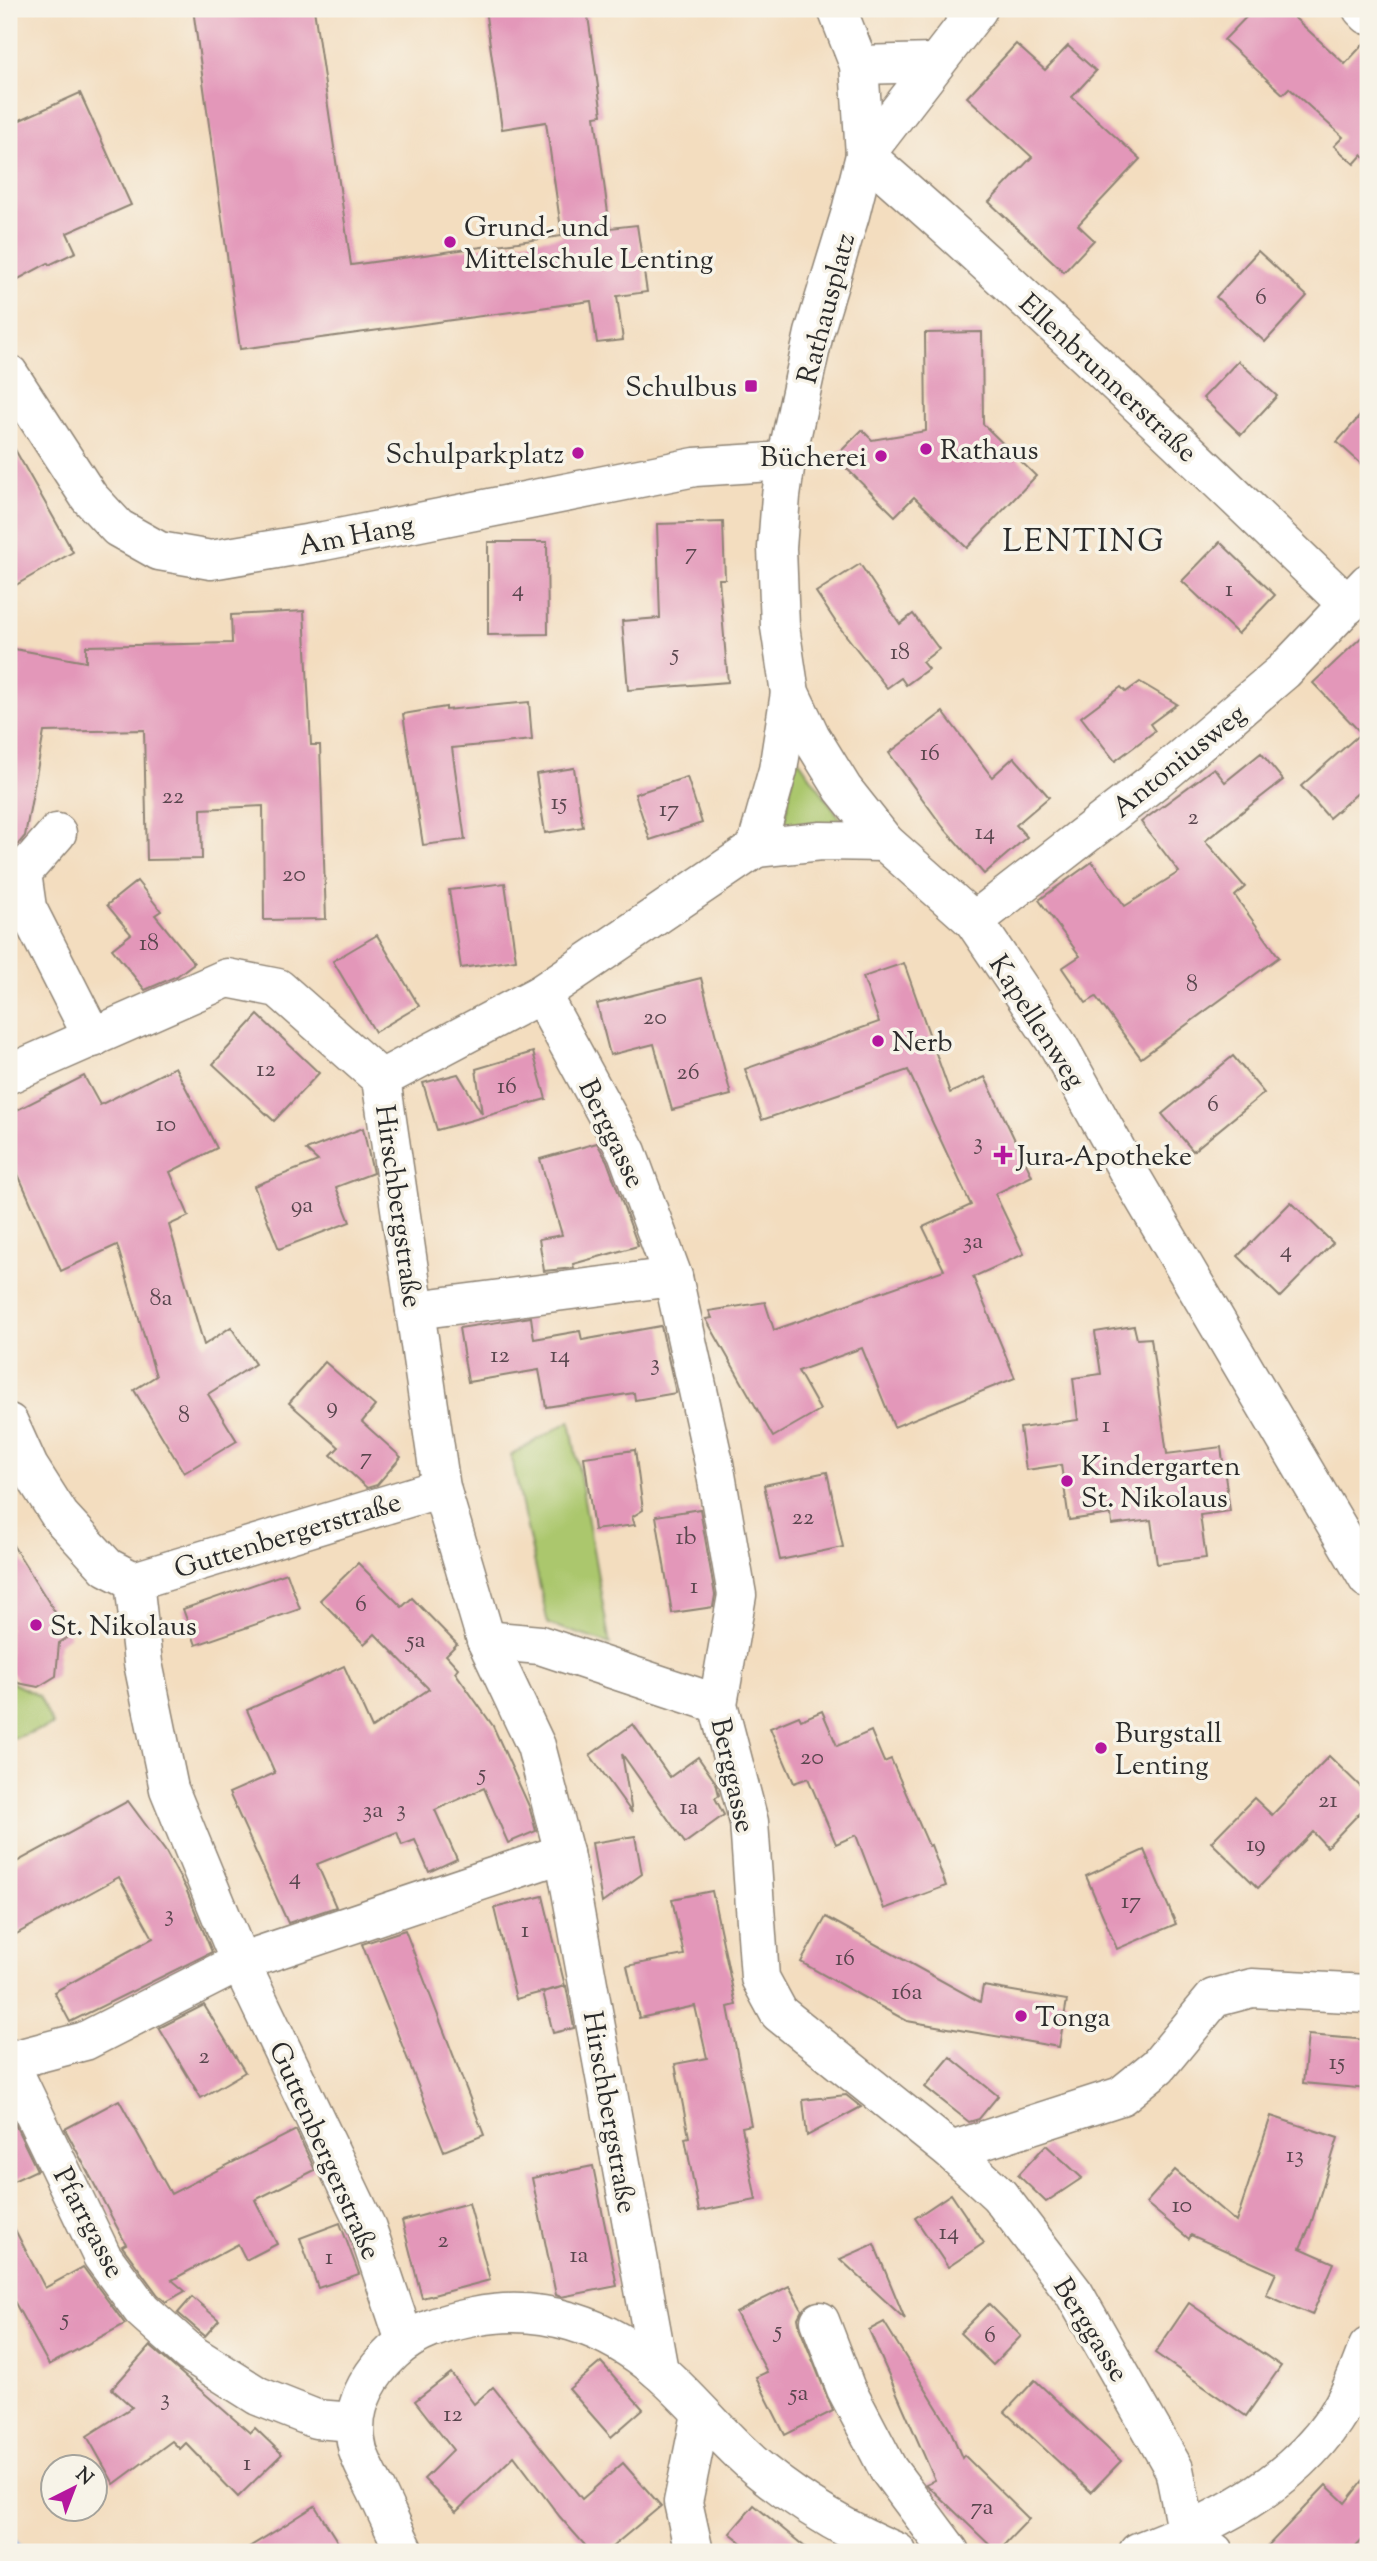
<svg xmlns="http://www.w3.org/2000/svg" width="1377" height="2561" font-family="'Sorts Mill Goudy',serif">
<style>
.green{fill:#abc76d;stroke:#6b794c;stroke-width:2}
.lines{fill:none;stroke-linecap:round;stroke-linejoin:round}
.stream{stroke:#83b3ee;stroke-width:10}
.building{fill:#e397b9}
.minor-casing{stroke:#8f8475;stroke-width:41}
.minor{stroke:#fff;stroke-width:38}
.poi-dot{fill:#b5179e;stroke:#f7f3e8;stroke-width:2.5}
.labels{text-anchor:middle;stroke-width:7;stroke-linejoin:round;paint-order:stroke}
.number-label{font-size:24px;fill:#59464e}
.poi-label{font-size:28px;fill:#2b2b2b;stroke:#f7f3e8;text-anchor:start}
.street-label{font-size:28px;fill:#2b2b2b;stroke:#f7f3e8}
.quarter-label{font-size:32px;letter-spacing:2px;fill:#2b2b2b;stroke:#f7f3e8}
</style>
<rect width="100%" height="100%" fill="#f7f3e8"/>
<filter id="ink" filterUnits="userSpaceOnUse"><feTurbulence type="fractalNoise" baseFrequency=".0143" numOctaves="2"/><feDisplacementMap in="SourceGraphic" scale="14" xChannelSelector="R" yChannelSelector="G"/><feConvolveMatrix kernelMatrix="1 2 1 2 8 2 1 2 1" color-interpolation-filters="sRGB"/></filter>
<filter id="wash" filterUnits="userSpaceOnUse"><feTurbulence type="fractalNoise" baseFrequency=".00686" numOctaves="4" result="noise"/><feDisplacementMap in="SourceGraphic" scale="28" xChannelSelector="R" yChannelSelector="G"/><feGaussianBlur stdDeviation="1.57" result="paint"/><feColorMatrix in="noise" values="0 0 0 0 0 0 0 0 0 0 0 0 0 0 0 0 0 1.4 0 .05"/><feComposite in="paint" operator="in"/></filter>
<g filter="url(#wash)">
<rect width="100%" height="100%" fill="#f3ddbf"/>
<g class="green">
<path d="M 796,756 L 849,831 L 783,833 Z"/>
<path d="M 570,1421 L 610,1644 L 548,1624 L 511,1455 Z"/>
<path d="M 9,1681 L 39,1696 L 53,1725 L 9,1740 Z"/>
</g>
<g class="lines">
<path class="stream" d="M 9,2539 L 20,2552"/>
</g>
<g id="blocks">
<g class="building">
<path d="M 193,9 L 314,9 L 351,265 L 562,236 L 546,122 L 502,129 L 485,9 L 587,9 L 602,115 L 595,116 L 610,228 L 637,225 L 647,292 L 617,296 L 623,340 L 597,343 L 591,301 L 240,349 Z"/>
<path d="M 1254,9 L 1285,9 L 1345,64 L 1368,39 L 1368,161 L 1362,155 L 1354,164 L 1334,146 L 1343,137 L 1289,88 L 1283,94 L 1224,40 Z"/>
<path d="M 1016,44 L 1045,70 L 1068,46 L 1096,71 L 1072,97 L 1140,159 L 1078,225 L 1094,240 L 1064,272 L 989,202 L 1032,157 L 967,97 Z"/>
<path d="M 80,93 L 131,205 L 67,233 L 76,252 L 49,265 L 48,263 L 9,284 L 9,125 Z"/>
<path d="M 1258,251 L 1307,296 L 1265,342 L 1216,297 Z"/>
<path d="M 982,332 L 983,424 L 1036,476 L 967,548 L 914,497 L 895,516 L 835,457 L 862,430 L 872,440 L 926,431 L 925,333 Z"/>
<path d="M 1238,361 L 1277,396 L 1241,435 L 1203,398 Z"/>
<path d="M 1368,407 L 1368,470 L 1337,442 Z"/>
<path d="M 9,439 L 73,552 L 9,589 Z"/>
<path d="M 723,522 L 725,579 L 719,579 L 728,682 L 628,690 L 622,621 L 660,618 L 657,524 Z"/>
<path d="M 488,542 L 547,542 L 548,634 L 488,635 Z"/>
<path d="M 1220,542 L 1275,595 L 1238,634 L 1182,581 Z"/>
<path d="M 860,564 L 900,624 L 913,614 L 939,649 L 922,662 L 928,669 L 906,685 L 901,678 L 887,688 L 837,624 L 816,592 Z"/>
<path d="M 304,611 L 311,745 L 320,745 L 326,919 L 264,920 L 263,806 L 201,809 L 202,859 L 147,860 L 144,730 L 44,732 L 25,836 L 15,848 L 9,847 L 9,648 L 86,662 L 86,646 L 232,643 L 231,615 Z"/>
<path d="M 1368,631 L 1368,784 L 1329,818 L 1301,786 L 1361,733 L 1313,683 Z"/>
<path d="M 1140,682 L 1177,704 L 1150,724 L 1155,731 L 1115,761 L 1081,717 L 1121,687 L 1126,692 Z"/>
<path d="M 529,702 L 532,740 L 452,748 L 465,840 L 423,845 L 403,714 L 446,707 L 446,710 Z"/>
<path d="M 943,712 L 992,777 L 1014,757 L 1049,797 L 1016,825 L 1027,837 L 984,874 L 943,827 L 889,753 Z"/>
<path d="M 1261,753 L 1283,780 L 1205,841 L 1245,887 L 1235,896 L 1279,957 L 1141,1058 L 1096,997 L 1086,1003 L 1062,968 L 1080,956 L 1039,900 L 1092,862 L 1125,906 L 1179,872 L 1141,822 L 1214,768 L 1225,782 Z"/>
<path d="M 574,768 L 583,827 L 545,833 L 536,774 Z"/>
<path d="M 687,777 L 702,823 L 650,840 L 635,794 Z"/>
<path d="M 137,881 L 161,911 L 155,915 L 194,963 L 177,976 L 145,990 L 112,949 L 131,934 L 107,905 Z"/>
<path d="M 505,883 L 516,960 L 461,968 L 449,890 Z"/>
<path d="M 377,935 L 419,1006 L 375,1032 L 333,961 Z"/>
<path d="M 904,963 L 950,1093 L 985,1077 L 1032,1176 L 995,1194 L 1024,1254 L 973,1277 L 1015,1378 L 894,1427 L 862,1348 L 798,1371 L 820,1410 L 773,1437 L 706,1319 L 712,1318 L 709,1311 L 765,1302 L 774,1330 L 944,1270 L 923,1227 L 971,1205 L 908,1070 L 762,1120 L 745,1069 L 879,1022 L 863,977 Z"/>
<path d="M 701,978 L 731,1095 L 672,1110 L 654,1044 L 610,1055 L 597,1004 Z"/>
<path d="M 258,1015 L 319,1073 L 274,1121 L 213,1064 Z"/>
<path d="M 533,1052 L 546,1099 L 437,1130 L 423,1083 L 458,1074 L 482,1114 L 476,1069 Z"/>
<path d="M 1233,1056 L 1264,1093 L 1193,1151 L 1162,1114 Z"/>
<path d="M 175,1067 L 217,1148 L 170,1172 L 189,1216 L 169,1225 L 204,1345 L 231,1327 L 255,1364 L 208,1394 L 237,1441 L 184,1473 L 134,1390 L 156,1376 L 117,1245 L 61,1271 L 9,1154 L 9,1114 L 84,1076 L 100,1105 Z"/>
<path d="M 363,1128 L 373,1173 L 336,1187 L 350,1222 L 279,1249 L 254,1186 L 318,1161 L 306,1150 Z"/>
<path d="M 597,1143 L 607,1161 L 638,1246 L 573,1264 L 574,1268 L 544,1271 L 539,1239 L 562,1235 L 540,1159 Z"/>
<path d="M 1291,1202 L 1333,1243 L 1280,1297 L 1238,1256 Z"/>
<path d="M 531,1317 L 534,1339 L 580,1331 L 582,1340 L 661,1326 L 676,1393 L 635,1400 L 634,1393 L 546,1407 L 539,1370 L 468,1382 L 459,1328 Z"/>
<path d="M 1134,1326 L 1137,1339 L 1151,1338 L 1167,1454 L 1221,1447 L 1230,1511 L 1200,1515 L 1206,1558 L 1157,1564 L 1151,1520 L 1112,1525 L 1111,1514 L 1069,1520 L 1061,1465 L 1026,1470 L 1020,1428 L 1078,1420 L 1073,1378 L 1101,1374 L 1095,1332 Z"/>
<path d="M 325,1362 L 375,1406 L 362,1422 L 401,1457 L 377,1485 L 367,1488 L 331,1455 L 339,1447 L 289,1403 Z"/>
<path d="M 635,1450 L 643,1510 L 632,1517 L 635,1525 L 594,1530 L 584,1457 Z"/>
<path d="M 827,1472 L 843,1547 L 780,1560 L 764,1485 Z"/>
<path d="M 700,1509 L 715,1595 L 713,1607 L 672,1613 L 656,1516 Z"/>
<path d="M 9,1539 L 70,1636 L 59,1643 L 56,1676 L 38,1687 L 18,1683 L 9,1668 Z"/>
<path d="M 358,1563 L 402,1607 L 412,1598 L 457,1644 L 446,1655 L 458,1668 L 455,1672 L 493,1726 L 529,1806 L 536,1831 L 508,1843 L 484,1788 L 435,1810 L 457,1859 L 429,1872 L 415,1840 L 402,1845 L 397,1832 L 317,1864 L 336,1907 L 288,1923 L 229,1793 L 275,1773 L 247,1710 L 344,1666 L 372,1728 L 429,1689 L 375,1634 L 364,1644 L 320,1600 Z"/>
<path d="M 287,1573 L 300,1609 L 196,1645 L 183,1609 Z"/>
<path d="M 822,1711 L 837,1746 L 871,1731 L 884,1762 L 891,1759 L 929,1846 L 931,1845 L 946,1886 L 884,1909 L 856,1835 L 836,1844 L 808,1778 L 794,1783 L 770,1728 L 799,1716 L 801,1720 Z"/>
<path d="M 633,1724 L 670,1777 L 698,1757 L 716,1783 L 719,1795 L 715,1798 L 724,1815 L 685,1843 L 622,1754 L 632,1813 L 590,1755 Z"/>
<path d="M 1329,1756 L 1368,1794 L 1368,1804 L 1327,1847 L 1313,1832 L 1258,1888 L 1211,1842 L 1254,1798 L 1272,1815 Z"/>
<path d="M 128,1801 L 166,1852 L 186,1889 L 212,1952 L 70,2022 L 54,1992 L 153,1938 L 119,1877 L 9,1938 L 9,1866 Z"/>
<path d="M 635,1836 L 642,1874 L 602,1903 L 592,1843 Z"/>
<path d="M 1144,1850 L 1176,1924 L 1117,1949 L 1086,1876 Z"/>
<path d="M 712,1891 L 736,2005 L 728,2007 L 751,2125 L 742,2127 L 756,2200 L 699,2211 L 685,2138 L 689,2137 L 675,2064 L 707,2058 L 695,2006 L 639,2018 L 627,1966 L 684,1955 L 672,1899 Z"/>
<path d="M 543,1896 L 565,1986 L 516,1999 L 494,1908 Z"/>
<path d="M 826,1917 L 980,2002 L 983,1986 L 1067,2000 L 1059,2047 L 907,2021 L 863,1997 L 801,1962 Z"/>
<path d="M 405,1930 L 484,2135 L 444,2151 L 362,1944 Z"/>
<path d="M 566,1986 L 574,2028 L 553,2033 L 543,1992 Z"/>
<path d="M 204,2005 L 245,2072 L 201,2098 L 159,2028 Z"/>
<path d="M 1308,2035 L 1368,2040 L 1368,2089 L 1303,2083 Z"/>
<path d="M 950,2057 L 998,2096 L 979,2119 L 969,2122 L 925,2087 Z"/>
<path d="M 846,2095 L 861,2107 L 807,2136 L 803,2100 Z"/>
<path d="M 119,2100 L 171,2194 L 296,2130 L 315,2170 L 255,2200 L 277,2244 L 246,2260 L 238,2244 L 172,2280 L 185,2291 L 166,2302 L 158,2295 L 122,2246 L 126,2244 L 65,2129 Z"/>
<path d="M 9,2112 L 37,2170 L 9,2183 Z"/>
<path d="M 1271,2116 L 1338,2138 L 1310,2227 L 1300,2248 L 1334,2263 L 1312,2315 L 1266,2295 L 1276,2273 L 1191,2235 L 1189,2239 L 1146,2203 L 1175,2170 L 1236,2222 Z"/>
<path d="M 1046,2145 L 1082,2178 L 1046,2202 L 1018,2175 Z"/>
<path d="M 593,2166 L 617,2286 L 561,2297 L 556,2295 L 532,2178 Z"/>
<path d="M 951,2194 L 984,2243 L 948,2267 L 915,2218 Z"/>
<path d="M 469,2203 L 490,2280 L 422,2298 L 402,2221 Z"/>
<path d="M 9,2218 L 45,2288 L 83,2267 L 125,2324 L 49,2365 L 9,2292 Z"/>
<path d="M 340,2223 L 359,2274 L 318,2288 L 300,2238 Z"/>
<path d="M 874,2244 L 905,2319 L 840,2259 Z"/>
<path d="M 789,2286 L 802,2310 L 798,2318 L 800,2329 L 833,2411 L 785,2435 L 756,2377 L 767,2372 L 736,2313 Z"/>
<path d="M 192,2297 L 219,2320 L 205,2336 L 178,2313 Z"/>
<path d="M 1189,2303 L 1281,2366 L 1246,2416 L 1155,2353 Z"/>
<path d="M 989,2304 L 1021,2336 L 993,2365 L 960,2333 Z"/>
<path d="M 884,2322 L 950,2429 L 962,2458 L 964,2455 L 1029,2519 L 997,2552 L 926,2484 L 935,2480 L 869,2330 Z"/>
<path d="M 150,2346 L 250,2433 L 255,2428 L 282,2454 L 238,2497 L 186,2443 L 180,2449 L 172,2441 L 114,2484 L 87,2436 L 132,2407 L 112,2389 Z"/>
<path d="M 601,2362 L 643,2409 L 611,2437 L 569,2389 Z"/>
<path d="M 451,2373 L 474,2404 L 493,2387 L 582,2499 L 623,2463 L 661,2506 L 606,2552 L 591,2552 L 560,2517 L 514,2456 L 456,2512 L 424,2479 L 453,2450 L 415,2401 Z"/>
<path d="M 1035,2380 L 1121,2461 L 1091,2492 L 1005,2412 Z"/>
<path d="M 1368,2474 L 1368,2534 L 1351,2552 L 1262,2552 L 1326,2485 L 1345,2503 Z"/>
<path d="M 754,2505 L 811,2552 L 754,2552 L 730,2533 Z"/>
<path d="M 315,2506 L 344,2552 L 241,2552 L 285,2525 Z"/>
</g>
</g>
</g>
<g filter="url(#ink)">
<use href="#blocks" fill-opacity="0" stroke="#8f8475" stroke-width="2"/>
<g class="lines">
<g class="minor-casing">
<g id="minor">
<path d="M 837,9 L 859,65 L 865,155 L 850,215 L 814,333 L 786,461 L 781,496 L 777,548 L 780,627 L 790,693 L 811,737 L 843,789 L 885,842 L 974,921 L 1058,1045 L 1128,1171 L 1368,1579"/>
<path d="M 1362,9 L 1368,15"/>
<path d="M 859,65 L 934,63"/>
<path d="M 865,155 C 1031,299 1189,452 1348,605"/>
<path d="M 865,155 L 978,9"/>
<path d="M 9,374 L 89,497 L 118,528 L 159,551 L 211,560 L 324,541 L 695,467 L 786,461"/>
<path d="M 57,833 L 22,873 L 27,908 L 93,1038"/>
<path d="M 756,848 L 821,841 L 885,842"/>
<path d="M 974,921 L 1157,779 L 1284,671 L 1368,583"/>
<path d="M 541,994 L 627,1152 L 673,1277 L 714,1463 L 737,1595 L 718,1704 L 749,1822 L 760,1978 L 779,2013 L 951,2151 L 999,2195 L 1074,2293 L 1174,2469 L 1187,2534 L 1214,2552"/>
<path d="M 9,1074 L 227,978 L 278,988 L 381,1079"/>
<path d="M 381,1079 L 441,1488 L 486,1640 L 536,1746 L 564,1853 L 659,2371"/>
<path d="M 381,1079 L 541,994 L 756,848 L 778,770 L 790,693"/>
<path d="M 415,1310 L 673,1277"/>
<path d="M 9,1423 L 29,1467 L 60,1516 L 107,1567 L 134,1581 L 143,1663 L 169,1789 L 240,1962 L 367,2228 L 405,2341"/>
<path d="M 134,1581 L 441,1488"/>
<path d="M 486,1640 L 540,1645 L 718,1704"/>
<path d="M 9,2061 L 85,2041 L 240,1962 L 564,1853"/>
<path d="M 9,2062 L 102,2256 L 142,2310 L 190,2353 L 258,2396 L 316,2419 L 354,2422"/>
<path d="M 951,2151 L 1121,2096 L 1158,2066 L 1214,1998 L 1252,1988 L 1368,1994"/>
<path d="M 820,2321 L 846,2389 L 888,2469 L 950,2552"/>
<path d="M 405,2552 C 395,2532 386,2511 376,2490 C 370,2478 362,2464 358,2451 C 348,2413 365,2379 393,2352 C 415,2331 444,2323 474,2317 C 541,2303 608,2326 659,2371 C 695,2402 724,2441 761,2471 C 802,2504 849,2532 897,2552"/>
<path d="M 694,2552 L 683,2502 L 701,2414"/>
<path d="M 1138,2552 C 1212,2524 1289,2486 1334,2420 C 1349,2398 1359,2371 1368,2347"/>
</g>
</g>
<use href="#minor" class="minor"/>
</g>
</g>
<g class="poi-dot">
<circle cx="450" cy="242" r="7"/>
<rect x="744" y="379" width="14" height="14" rx="3.5"/>
<circle cx="926" cy="449" r="7"/>
<circle cx="578" cy="453" r="7"/>
<circle cx="881" cy="456" r="7"/>
<circle cx="878" cy="1041" r="7"/>
<path d="M999.5 1144.5h7v7h7v7h-7v7h-7v-7h-7v-7h7z"/>
<circle cx="1067" cy="1481" r="7"/>
<circle cx="36" cy="1625" r="7"/>
<circle cx="1101" cy="1748" r="7"/>
<circle cx="1021" cy="2016" r="7"/>
</g>
<g class="labels">
<g class="number-label">
<text x="1261" y="304">6</text>
<text x="691" y="559">7</text>
<text x="518" y="596">4</text>
<text x="1229" y="596">1</text>
<text x="900" y="659">18</text>
<text x="675" y="660">5</text>
<text x="930" y="760">16</text>
<text x="173" y="803">22</text>
<text x="559" y="809">15</text>
<text x="669" y="816">17</text>
<text x="1193" y="824">2</text>
<text x="985" y="839">14</text>
<text x="294" y="881">20</text>
<text x="149" y="950">18</text>
<text x="1192" y="991">8</text>
<text x="655" y="1024">20</text>
<text x="266" y="1076">12</text>
<text x="688" y="1079">26</text>
<text x="507" y="1093">16</text>
<text x="1213" y="1111">6</text>
<text x="166" y="1131">10</text>
<text x="978" y="1149">3</text>
<text x="302" y="1212">9a</text>
<text x="973" y="1248">3a</text>
<text x="1286" y="1257">4</text>
<text x="161" y="1305">8a</text>
<text x="500" y="1362">12</text>
<text x="560" y="1362">14</text>
<text x="655" y="1370">3</text>
<text x="332" y="1413">9</text>
<text x="184" y="1422">8</text>
<text x="1106" y="1432">1</text>
<text x="366" y="1464">7</text>
<text x="803" y="1524">22</text>
<text x="686" y="1544">1b</text>
<text x="694" y="1593">1</text>
<text x="361" y="1611">6</text>
<text x="416" y="1647">5a</text>
<text x="812" y="1764">20</text>
<text x="482" y="1780">5</text>
<text x="1328" y="1807">21</text>
<text x="689" y="1814">1a</text>
<text x="401" y="1816">3</text>
<text x="373" y="1817">3a</text>
<text x="1256" y="1851">19</text>
<text x="295" y="1884">4</text>
<text x="1131" y="1908">17</text>
<text x="169" y="1921">3</text>
<text x="525" y="1937">1</text>
<text x="845" y="1965">16</text>
<text x="907" y="1999">16a</text>
<text x="204" y="2063">2</text>
<text x="1337" y="2069">15</text>
<text x="1295" y="2162">13</text>
<text x="1182" y="2212">10</text>
<text x="949" y="2239">14</text>
<text x="443" y="2247">2</text>
<text x="579" y="2262">1a</text>
<text x="329" y="2264">1</text>
<text x="65" y="2325">5</text>
<text x="778" y="2337">5</text>
<text x="990" y="2342">6</text>
<text x="799" y="2400">5a</text>
<text x="165" y="2405">3</text>
<text x="453" y="2421">12</text>
<text x="247" y="2470">1</text>
<text x="982" y="2514">7a</text>
</g>
<g class="poi-label">
<text x="464" y="236">Grund- und<tspan x="464" dy="32">Mittelschule Lenting</tspan></text>
<text x="737" y="396" text-anchor="end">Schulbus</text>
<text x="940" y="459">Rathaus</text>
<text x="564" y="463" text-anchor="end">Schulparkplatz</text>
<text x="867" y="466" text-anchor="end">Bücherei</text>
<text x="892" y="1051">Nerb</text>
<text x="1017" y="1165">Jura-Apotheke</text>
<text x="1081" y="1475">Kindergarten<tspan x="1081" dy="32">St. Nikolaus</tspan></text>
<text x="50" y="1635">St. Nikolaus</text>
<text x="1115" y="1742">Burgstall<tspan x="1115" dy="32">Lenting</tspan></text>
<text x="1035" y="2026">Tonga</text>
</g>
<g class="street-label">
<text transform="translate(825 308) rotate(-75)" y="10">Rathausplatz</text>
<text transform="translate(1109 377) rotate(43)" y="10">Ellenbrunnerstraße</text>
<text transform="translate(356 534) rotate(-11)" y="10">Am Hang</text>
<text transform="translate(1178 760) rotate(-39)" y="10">Antoniusweg</text>
<text transform="translate(1038 1021) rotate(57)" y="10">Kapellenweg</text>
<text transform="translate(613 1133) rotate(64)" y="10">Berggasse</text>
<text transform="translate(400 1206) rotate(82)" y="10">Hirschbergstraße</text>
<text transform="translate(287 1534) rotate(-17)" y="10">Guttenbergerstraße</text>
<text transform="translate(734 1775) rotate(77)" y="10">Berggasse</text>
<text transform="translate(611 2112) rotate(80)" y="10">Hirschbergstraße</text>
<text transform="translate(326 2150) rotate(66)" y="10">Guttenbergerstraße</text>
<text transform="translate(90 2222) rotate(62)" y="10">Pfarrgasse</text>
<text transform="translate(1092 2329) rotate(58)" y="10">Berggasse</text>
</g>
<g class="quarter-label">
<text x="1084" y="551">LENTING</text>
</g>
</g>
<rect width="1377" height="2561" fill="none" stroke="#f7f3e8" stroke-width="35"/>
<g transform="translate(74 2488) rotate(42)"><circle r="33" fill="#f7f3e8" stroke="#a5a39c" stroke-width="2"/>
<path d="M0-5L12 26L0 18L-12 26Z" fill="#b5179e"/>
<text y="-10" font-size="19" font-weight="bold" text-anchor="middle" fill="#2b2b2b">N</text>
</g>
</svg>
